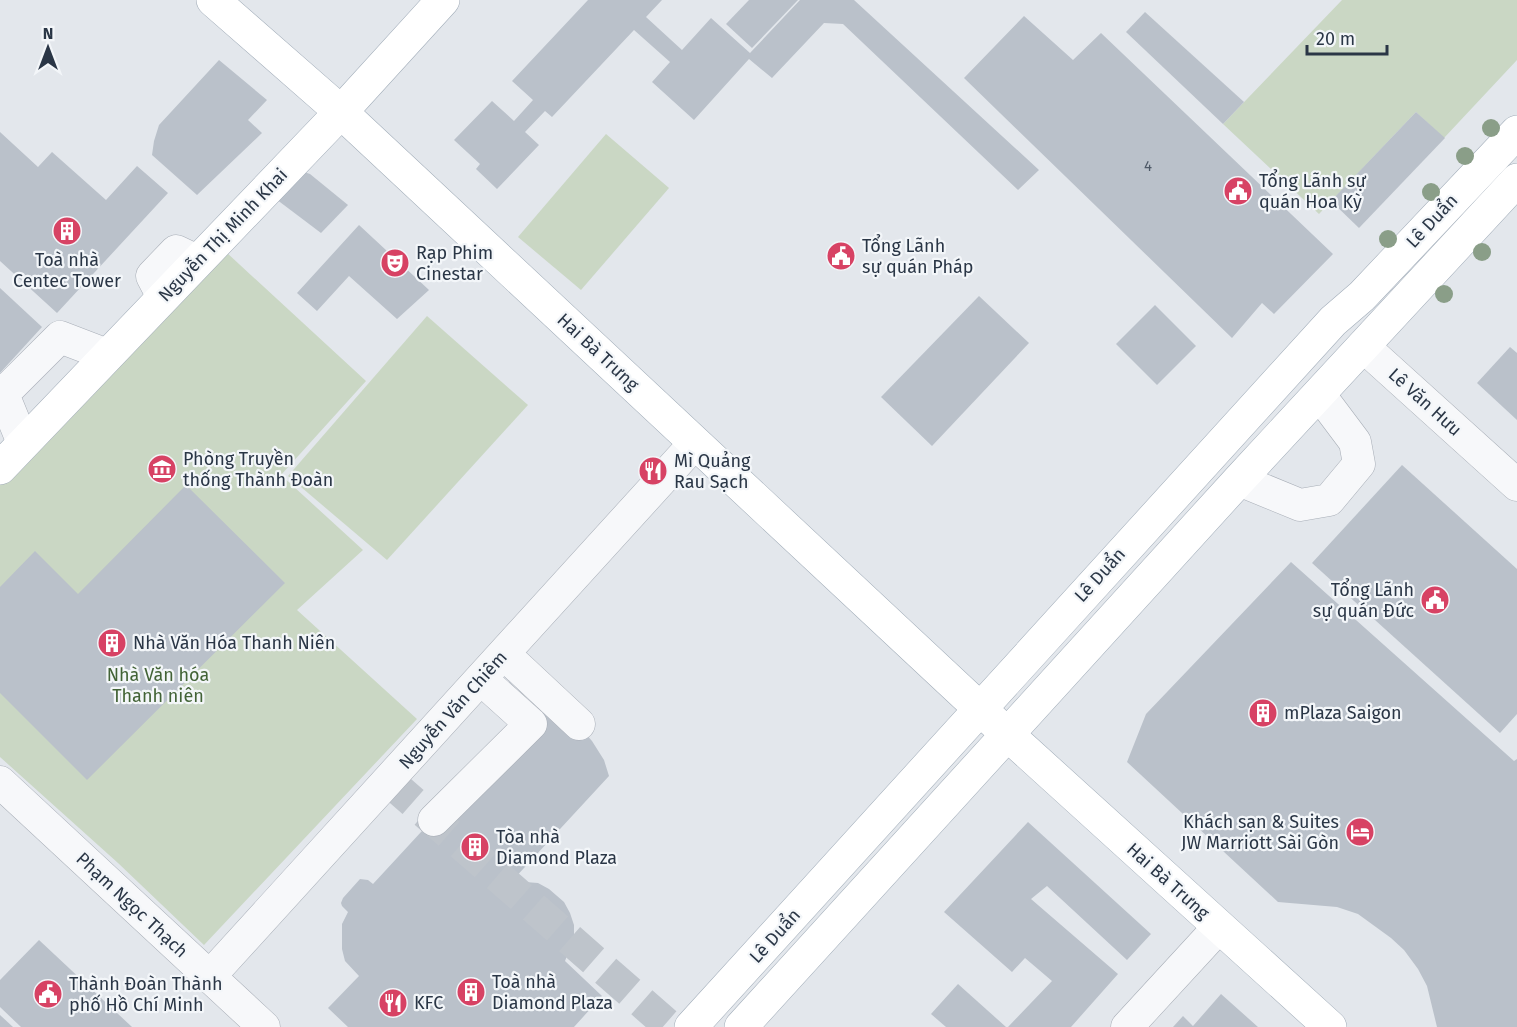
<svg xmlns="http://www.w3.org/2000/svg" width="1517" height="1027" font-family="'Fira Sans',sans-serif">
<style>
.green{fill:#cad7c4}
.building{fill:#bac1ca}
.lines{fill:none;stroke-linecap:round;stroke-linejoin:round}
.minor-tunnel{stroke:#bec4cb;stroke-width:32;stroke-dasharray:32 16;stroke-linecap:butt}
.minor-casing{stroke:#a8aeb7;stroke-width:33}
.major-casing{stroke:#a2adb9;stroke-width:34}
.minor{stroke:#f7f8fa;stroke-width:32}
.major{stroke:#fff;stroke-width:33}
.tree{fill:#8a9e88}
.labels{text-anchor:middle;stroke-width:4.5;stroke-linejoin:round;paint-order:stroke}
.number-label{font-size:15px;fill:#4e5967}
.poi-label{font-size:18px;fill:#2a3646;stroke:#f3f6f9;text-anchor:start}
.street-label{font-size:18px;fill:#2a3646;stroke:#f3f6f9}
.park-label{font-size:18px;fill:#426336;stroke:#f3f6f9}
</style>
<rect width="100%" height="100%" fill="#e3e7ec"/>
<g class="green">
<path d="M 1342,0 L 1517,0 L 1517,60 L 1444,138 L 1416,112 L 1319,214 L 1223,124 Z"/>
<path d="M 606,134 L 669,188 L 581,290 L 518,237 Z"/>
<path d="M 213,240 L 366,381 L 281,475 L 363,550 L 297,610 L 417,719 L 204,945 L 118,863 L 0,757 L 0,468 Z"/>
<path d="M 427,316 L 528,405 L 387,560 L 288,476 Z"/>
</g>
<g class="building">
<path d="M 588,0 L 662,0 L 646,17 L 682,50 L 711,18 L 750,53 L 800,0 L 854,0 L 1039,170 L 1018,190 L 843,24 L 824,23 L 772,78 L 749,59 L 694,120 L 652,82 L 670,62 L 634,30 L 552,117 L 545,111 L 525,132 L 539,145 L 497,189 L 476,169 L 480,164 L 454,140 L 492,101 L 514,121 L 533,100 L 512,81 Z"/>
<path d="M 749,0 L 798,0 L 752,48 L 726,24 Z"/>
<path d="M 1145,12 L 1244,102 L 1223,124 L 1126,32 Z"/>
<path d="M 1024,16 L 1073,60 L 1101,33 L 1333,254 L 1274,314 L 1262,303 L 1232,338 L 964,78 Z"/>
<path d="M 219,60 L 267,100 L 248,120 L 262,133 L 197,195 L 152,155 L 154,141 L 159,125 Z"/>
<path d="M 1416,112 L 1445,138 L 1359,228 L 1331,201 Z"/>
<path d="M 0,132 L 38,167 L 52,152 L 106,200 L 137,166 L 168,193 L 57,313 L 0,261 Z"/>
<path d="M 298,170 L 310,174 L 348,205 L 321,233 L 268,193 Z"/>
<path d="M 359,225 L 429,290 L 397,319 L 349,276 L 317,311 L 297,293 Z"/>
<path d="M 0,288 L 42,327 L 0,373 Z"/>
<path d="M 979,296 L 1029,343 L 932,446 L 881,397 Z"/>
<path d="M 1155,305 L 1196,346 L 1157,385 L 1116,344 Z"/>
<path d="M 1510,347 L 1517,353 L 1517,420 L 1477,383 Z"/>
<path d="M 1402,465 L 1517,569 L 1517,714 L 1500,733 L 1312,563 Z"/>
<path d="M 186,485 L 285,583 L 87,780 L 0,693 L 0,587 L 35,551 L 78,594 Z"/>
<path d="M 1291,562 L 1514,761 L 1517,759 L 1517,1027 L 1437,1027 L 1427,986 L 1418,969 L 1404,950 L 1391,938 L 1358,914 L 1337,907 L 1278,902 L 1127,762 L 1146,714 Z"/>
<path d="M 542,701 L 585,733 L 592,741 L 604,760 L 609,776 L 512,881 L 538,883 L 549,889 L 564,902 L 570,913 L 574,925 L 574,938 L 565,961 L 602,996 L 574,1027 L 348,1027 L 328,1008 L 359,976 L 345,961 L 342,949 L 342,924 L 348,912 L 342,906 L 341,903 L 343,898 L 360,879 L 368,880 L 373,884 Z"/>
<path d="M 1028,822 L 1151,934 L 1127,960 L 1047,886 L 1031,899 L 1118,974 L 1071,1027 L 1008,1027 L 1052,981 L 1025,958 L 1012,972 L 944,912 Z"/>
<path d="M 39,940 L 132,1027 L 21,1027 L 0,1007 L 0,980 Z"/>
<path d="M 958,984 L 1006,1027 L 946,1027 L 931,1014 Z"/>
<path d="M 1221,994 L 1258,1027 L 1173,1027 L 1183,1016 L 1193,1026 Z"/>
<path d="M 0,1015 L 13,1027 L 0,1027 Z"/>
</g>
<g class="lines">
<path class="minor-tunnel" d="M 389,781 L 670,1027"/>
<g class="minor-casing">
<g id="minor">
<path d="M 163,297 L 152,276 L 176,251 L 197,261"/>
<path d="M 1363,346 L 1517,485"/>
<path d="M 23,443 L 3,394 L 60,337 L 107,355"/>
<path d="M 1239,480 L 1300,505 L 1329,500 L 1359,464 L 1355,442 L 1319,394"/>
<path d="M 504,654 L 579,724"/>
<path d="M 0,782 L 264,1027"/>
<path d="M 434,820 L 531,724 L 481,679"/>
<path d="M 210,976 L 695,443"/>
<path d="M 1127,1027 L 1219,927"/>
</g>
</g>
<g class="major-casing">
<g id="major">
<path d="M 213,0 L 341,112 L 1007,734 L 1330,1027"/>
<path d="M 0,468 L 341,112 L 443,0"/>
<path d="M 691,1027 L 1333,321 L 1362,296 L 1517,132"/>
<path d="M 741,1027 L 1239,480 L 1517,180"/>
</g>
</g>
<use href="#minor" class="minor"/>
<use href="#major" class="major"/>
</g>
<g class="tree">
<circle cx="1491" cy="128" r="9"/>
<circle cx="1465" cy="156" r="9"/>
<circle cx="1431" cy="192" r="9"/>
<circle cx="1388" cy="239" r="9"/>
<circle cx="1482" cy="252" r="9"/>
<circle cx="1444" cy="294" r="9"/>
</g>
<defs>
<g id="civic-disc" transform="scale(1.5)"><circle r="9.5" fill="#d74264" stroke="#f3f6f9"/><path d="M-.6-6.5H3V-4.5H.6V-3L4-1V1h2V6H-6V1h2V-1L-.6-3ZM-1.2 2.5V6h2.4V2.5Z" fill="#fff"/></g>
<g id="building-disc" transform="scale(1.5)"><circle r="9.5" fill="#d74264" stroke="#f3f6f9"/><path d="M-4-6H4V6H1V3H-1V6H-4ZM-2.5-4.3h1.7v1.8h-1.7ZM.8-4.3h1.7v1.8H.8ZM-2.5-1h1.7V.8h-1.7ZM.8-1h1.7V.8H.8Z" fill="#fff"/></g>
<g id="theatre-disc" transform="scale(1.5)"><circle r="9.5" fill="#d74264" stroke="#f3f6f9"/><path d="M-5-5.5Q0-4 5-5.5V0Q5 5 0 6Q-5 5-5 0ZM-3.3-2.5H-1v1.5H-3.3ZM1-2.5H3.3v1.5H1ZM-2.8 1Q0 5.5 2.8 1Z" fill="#fff"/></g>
<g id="museum-disc" transform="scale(1.5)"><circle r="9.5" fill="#d74264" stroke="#f3f6f9"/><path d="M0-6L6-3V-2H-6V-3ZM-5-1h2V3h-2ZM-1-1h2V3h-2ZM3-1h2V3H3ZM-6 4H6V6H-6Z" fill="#fff"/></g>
<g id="restaurant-disc" transform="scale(1.5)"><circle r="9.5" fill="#d74264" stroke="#f3f6f9"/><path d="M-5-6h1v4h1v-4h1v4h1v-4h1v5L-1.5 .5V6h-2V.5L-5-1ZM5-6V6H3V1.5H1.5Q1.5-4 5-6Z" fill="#fff"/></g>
<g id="hotel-disc" transform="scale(1.5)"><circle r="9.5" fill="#d74264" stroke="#f3f6f9"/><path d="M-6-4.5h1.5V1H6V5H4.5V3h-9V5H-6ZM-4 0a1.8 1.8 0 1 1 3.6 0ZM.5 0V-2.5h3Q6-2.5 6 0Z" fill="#fff"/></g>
</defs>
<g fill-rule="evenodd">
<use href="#civic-disc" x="1238" y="191"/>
<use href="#building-disc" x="67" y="231"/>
<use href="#civic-disc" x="841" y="256"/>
<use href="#theatre-disc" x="395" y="263"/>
<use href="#museum-disc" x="162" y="469"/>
<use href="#restaurant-disc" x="653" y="471"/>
<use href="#civic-disc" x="1435" y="600"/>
<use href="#building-disc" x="112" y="643"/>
<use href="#building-disc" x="1263" y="713"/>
<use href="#hotel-disc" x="1360" y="832"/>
<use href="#building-disc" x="475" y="847"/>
<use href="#building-disc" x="471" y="992"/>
<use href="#civic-disc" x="48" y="994"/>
<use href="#restaurant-disc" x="393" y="1003"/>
</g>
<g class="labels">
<g class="number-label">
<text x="1148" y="171">4</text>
</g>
<g class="poi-label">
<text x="1259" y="187">Tổng Lãnh sự<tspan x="1259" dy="21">quán Hoa Kỳ</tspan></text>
<text x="862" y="252">Tổng Lãnh<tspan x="862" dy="21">sự quán Pháp</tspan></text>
<text x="416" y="259">Rạp Phim<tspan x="416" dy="21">Cinestar</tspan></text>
<text x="67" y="266" text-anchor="middle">Toà nhà<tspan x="67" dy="21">Centec Tower</tspan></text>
<text x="183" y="465">Phòng Truyền<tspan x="183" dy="21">thống Thành Đoàn</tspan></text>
<text x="674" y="467">Mì Quảng<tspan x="674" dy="21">Rau Sạch</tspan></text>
<text x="1414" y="596" text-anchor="end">Tổng Lãnh<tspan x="1414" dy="21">sự quán Đức</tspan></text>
<text x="133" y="649">Nhà Văn Hóa Thanh Niên</text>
<text x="1284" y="719">mPlaza Saigon</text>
<text x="1339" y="828" text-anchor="end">Khách sạn &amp; Suites<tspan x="1339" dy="21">JW Marriott Sài Gòn</tspan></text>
<text x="496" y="843">Tòa nhà<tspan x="496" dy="21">Diamond Plaza</tspan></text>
<text x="492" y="988">Toà nhà<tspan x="492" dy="21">Diamond Plaza</tspan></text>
<text x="69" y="990">Thành Đoàn Thành<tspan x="69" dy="21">phố Hồ Chí Minh</tspan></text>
<text x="414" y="1009">KFC</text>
</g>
<g class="street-label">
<text transform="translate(1432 221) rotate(-47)" y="6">Lê Duẩn</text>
<text transform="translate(223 235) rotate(-46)" y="6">Nguyễn Thị Minh Khai</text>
<text transform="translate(598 352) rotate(43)" y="6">Hai Bà Trưng</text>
<text transform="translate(1425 402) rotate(42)" y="6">Lê Văn Hưu</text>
<text transform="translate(1100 575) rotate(-48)" y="6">Lê Duẩn</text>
<text transform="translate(453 710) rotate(-48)" y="6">Nguyễn Văn Chiêm</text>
<text transform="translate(1168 881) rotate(42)" y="6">Hai Bà Trưng</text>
<text transform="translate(132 905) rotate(43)" y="6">Phạm Ngọc Thạch</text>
<text transform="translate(775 936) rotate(-48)" y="6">Lê Duẩn</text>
</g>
<g class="park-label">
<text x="158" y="681">Nhà Văn hóa<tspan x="158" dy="21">Thanh niên</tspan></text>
</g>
</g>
<g transform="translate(48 48)" stroke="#f3f6f9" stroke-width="4.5" paint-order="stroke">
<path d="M0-4.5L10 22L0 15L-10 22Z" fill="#2a3646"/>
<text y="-9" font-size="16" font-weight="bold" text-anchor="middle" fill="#2a3646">N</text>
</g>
<path d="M1307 45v9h80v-9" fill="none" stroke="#2a3646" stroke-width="3"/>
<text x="1316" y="45" font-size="18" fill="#2a3646" stroke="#f3f6f9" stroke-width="4.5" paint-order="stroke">20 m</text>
</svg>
